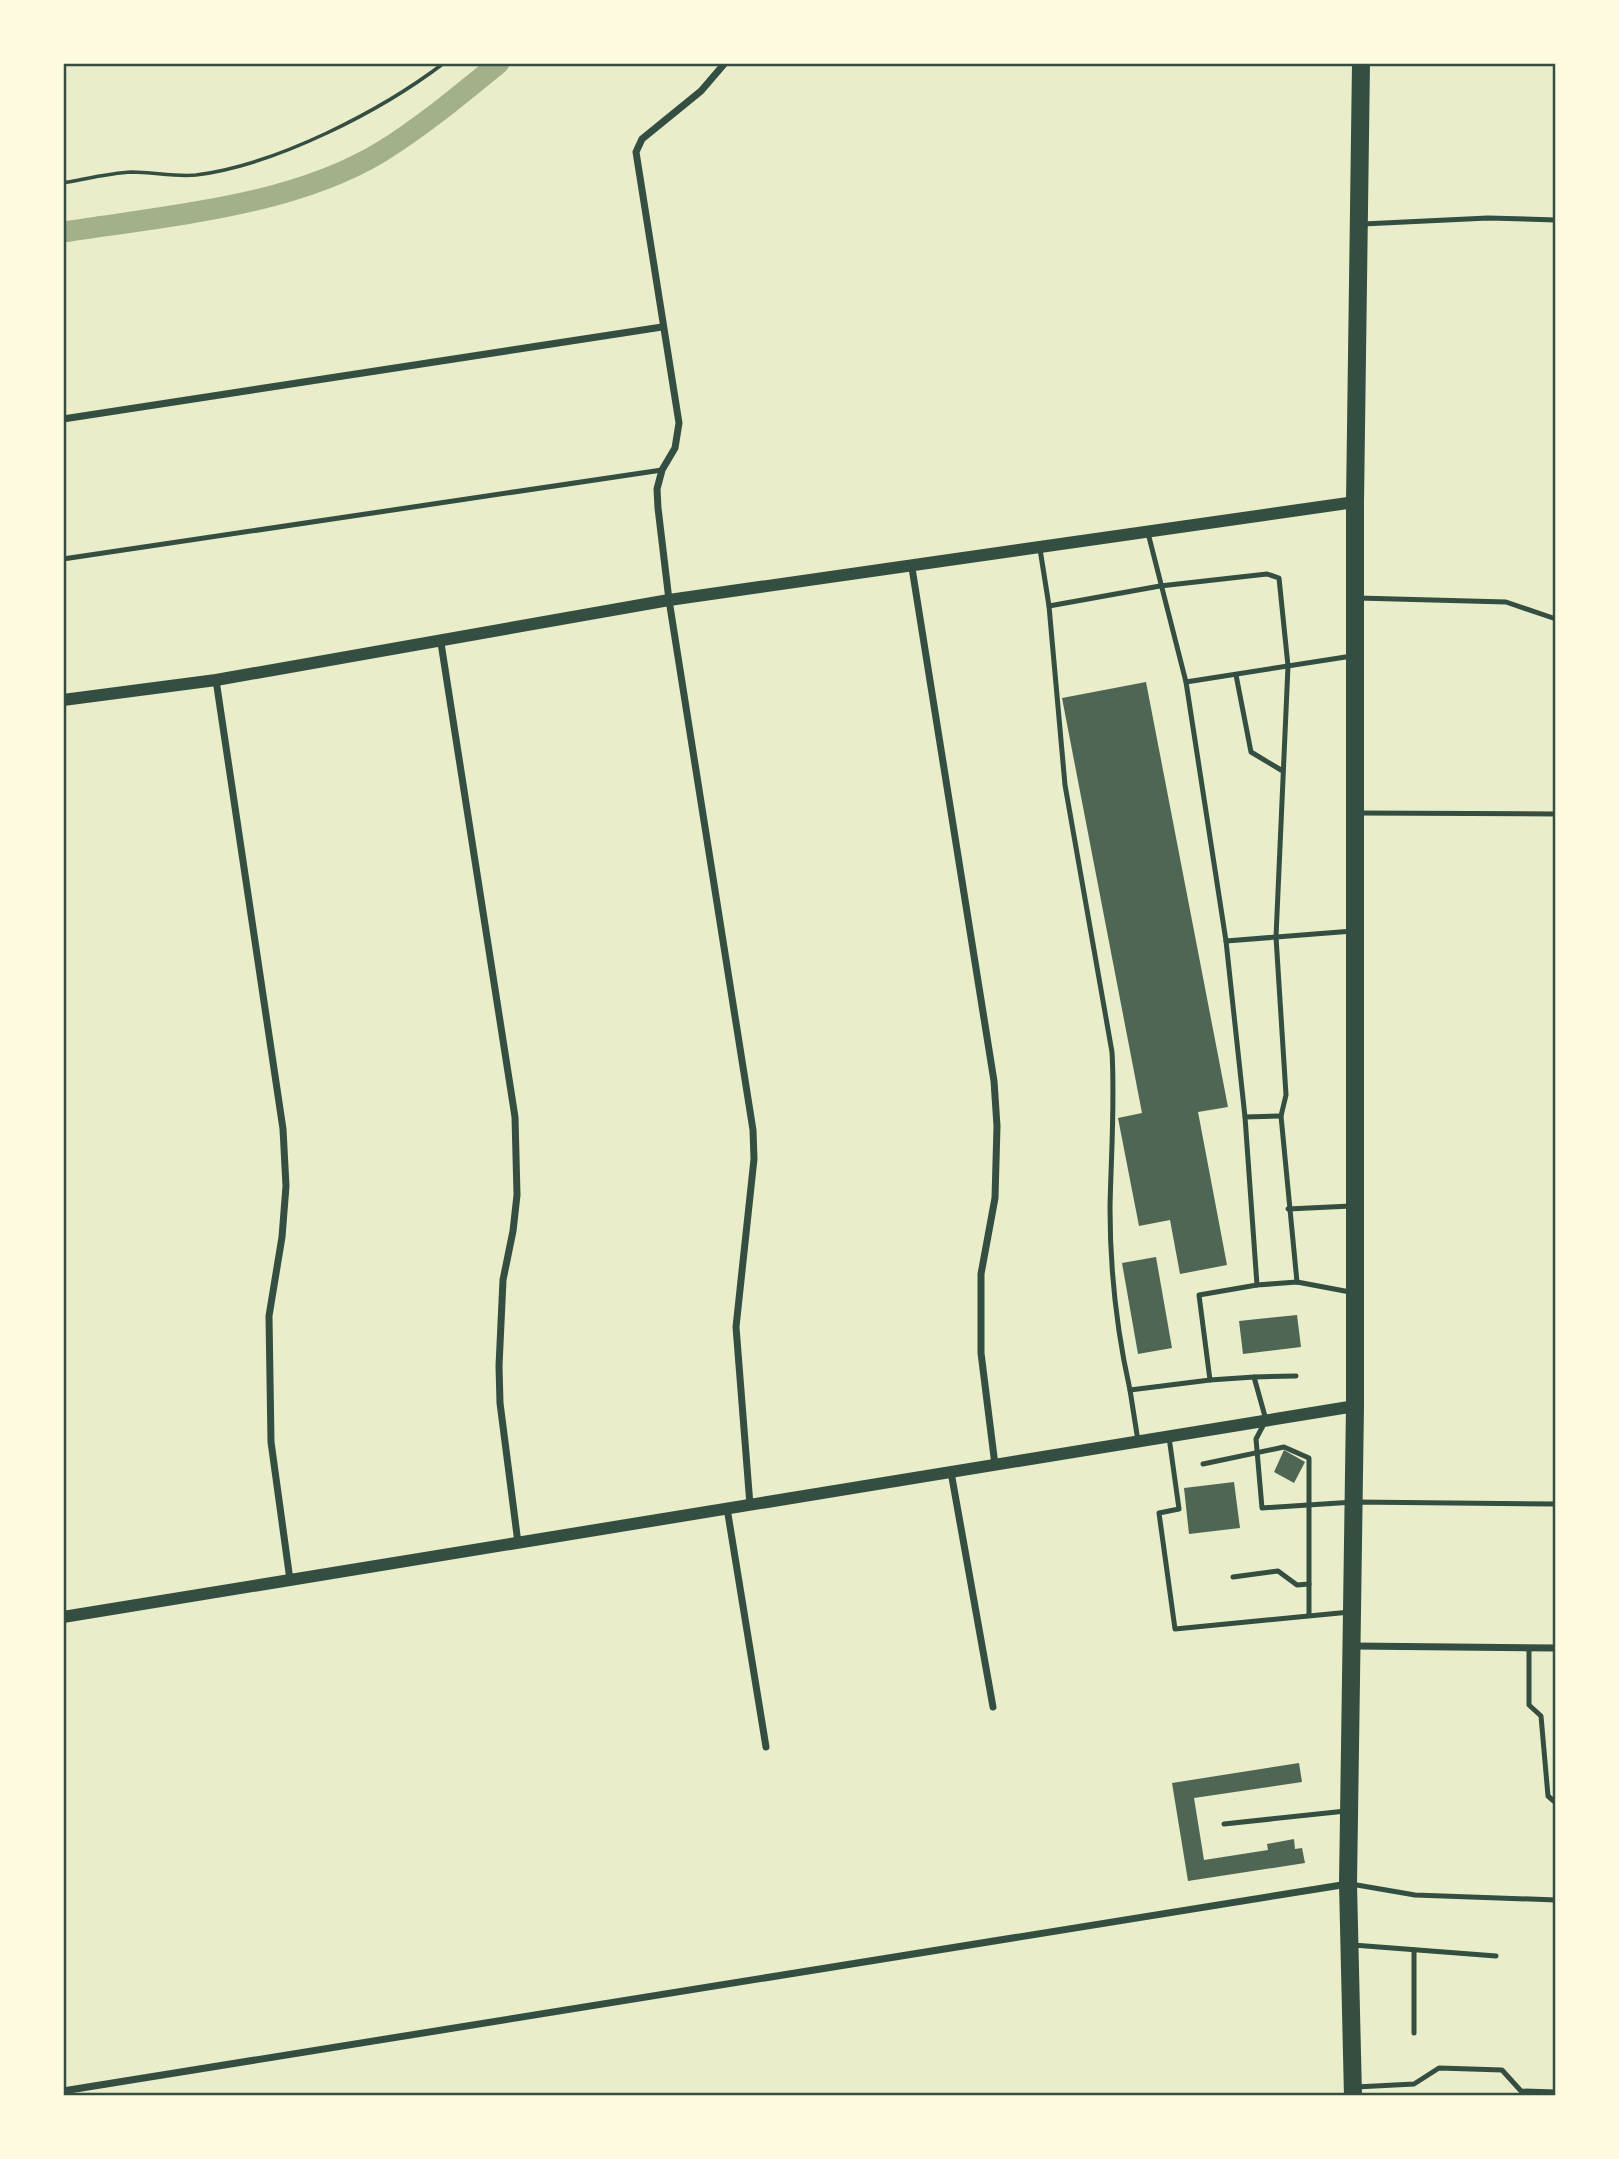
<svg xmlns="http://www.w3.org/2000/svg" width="1619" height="2159" font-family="'Fira Sans',sans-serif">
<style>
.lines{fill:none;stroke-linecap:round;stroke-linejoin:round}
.canal{stroke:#a3b18a;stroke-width:21}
.building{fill:#4f6655}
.path{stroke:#344e41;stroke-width:3.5}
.service{stroke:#344e41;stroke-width:5}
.minor{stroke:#344e41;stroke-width:7}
.tertiary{stroke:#344e41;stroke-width:12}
.primary{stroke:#344e41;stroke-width:18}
.neatline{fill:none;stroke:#344e41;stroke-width:2.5}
</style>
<rect width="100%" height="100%" fill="#e9edc9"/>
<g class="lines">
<path class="canal" d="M 63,232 C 165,216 290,207 381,152 C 423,126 461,94 499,63"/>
</g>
<g class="building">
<path d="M 1146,682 L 1228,1107 L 1198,1112 L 1227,1265 L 1180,1274 L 1170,1220 L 1139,1226 L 1118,1118 L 1142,1113 L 1062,698 Z"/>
<path d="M 1156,1257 L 1172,1348 L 1138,1354 L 1122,1263 Z"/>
<path d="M 1297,1315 L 1301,1347 L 1243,1354 L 1239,1321 Z"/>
<path d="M 1284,1450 L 1305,1462 L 1294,1483 L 1274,1472 Z"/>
<path d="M 1234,1482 L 1240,1528 L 1189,1534 L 1184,1488 Z"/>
<path d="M 1299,1763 L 1302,1782 L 1194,1798 L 1204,1860 L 1268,1850 L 1267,1844 L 1294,1839 L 1295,1849 L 1302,1848 L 1305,1863 L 1188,1881 L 1172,1783 Z"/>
</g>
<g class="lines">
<path class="path" d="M 63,183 C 86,179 109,173 132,172 C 153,172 175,177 196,175 C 276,165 381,111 444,63"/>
<g class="service">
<path d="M 1363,224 L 1488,218 L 1556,220"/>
<path d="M 1148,533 L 1186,682"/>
<path d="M 1040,549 L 1049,606 L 1160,586 L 1267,574 L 1279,578 L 1288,666 L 1276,937 L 1286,1095 L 1281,1116 L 1297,1282"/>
<path d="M 63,559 L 662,470"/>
<path d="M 1358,598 L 1506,602 L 1556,619"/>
<path d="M 1049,606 L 1065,785 L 1112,1052 C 1115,1104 1111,1156 1110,1208 C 1110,1268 1117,1332 1130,1390"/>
<path d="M 1352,656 L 1186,682 L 1226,941 L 1353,931"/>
<path d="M 1236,675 L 1251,752 L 1281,770"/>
<path d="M 1358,813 L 1556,814"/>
<path d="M 1245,1117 L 1281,1116"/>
<path d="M 1288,1209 L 1351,1206"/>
<path d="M 1257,1285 L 1297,1282 L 1350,1292"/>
<path d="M 1254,1377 L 1296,1376"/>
<path d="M 1210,1380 L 1254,1377 L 1266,1420 L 1256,1439 L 1262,1508 L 1354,1502 L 1556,1504"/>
<path d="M 1169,1437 L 1179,1509 L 1159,1513 L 1175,1629 L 1350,1612"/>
<path d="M 1138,1441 L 1130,1390 L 1210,1380 L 1199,1295 L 1257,1285 L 1245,1117 L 1226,941"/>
<path d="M 1203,1464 L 1284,1447 L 1309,1458 L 1309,1615"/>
<path d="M 1233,1577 L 1278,1571 L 1297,1585 L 1309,1584"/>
<path d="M 1529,1648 L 1529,1705 L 1541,1716 L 1548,1796 L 1556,1803"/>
<path d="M 1224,1824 L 1346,1811"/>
<path d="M 1351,1884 L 1415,1895 L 1556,1900"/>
<path d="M 1353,1945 L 1496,1956"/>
<path d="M 1414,1950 L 1414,2033"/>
<path d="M 1356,2087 L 1414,2084 L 1439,2068 L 1502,2070 L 1521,2091 L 1556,2092"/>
</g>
<g class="minor">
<path d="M 725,63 L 701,91 L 642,139 L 636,152 L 679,423 L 675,448 L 662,470 L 657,489 L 658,508 L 669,600 L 753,1130 L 754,1159 L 736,1327 L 750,1505"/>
<path d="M 63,419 L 662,327"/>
<path d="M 912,568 L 994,1081 L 997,1126 L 995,1198 L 981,1274 L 981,1353 L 995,1465"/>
<path d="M 441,643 L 515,1117 L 517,1195 L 513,1231 L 503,1280 L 499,1366 L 500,1403 L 518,1543"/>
<path d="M 216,680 L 283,1129 L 286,1186 L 282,1237 L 269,1316 L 271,1442 L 290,1580"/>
<path d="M 951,1472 L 993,1707"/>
<path d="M 727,1508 L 766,1747"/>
<path d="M 1354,1646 L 1556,1648"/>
<path d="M 63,2091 L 1348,1884"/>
</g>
<g class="tertiary">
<path d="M 63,700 L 216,680 L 669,600 L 1355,502"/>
<path d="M 63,1617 L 1355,1406"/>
</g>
<path class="primary" d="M 1353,2096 L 1348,1884 L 1355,1406 L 1355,502 L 1361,63"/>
</g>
<rect width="1619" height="2159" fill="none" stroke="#fefae0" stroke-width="130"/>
<rect x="65" y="65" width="1489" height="2029" class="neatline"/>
</svg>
